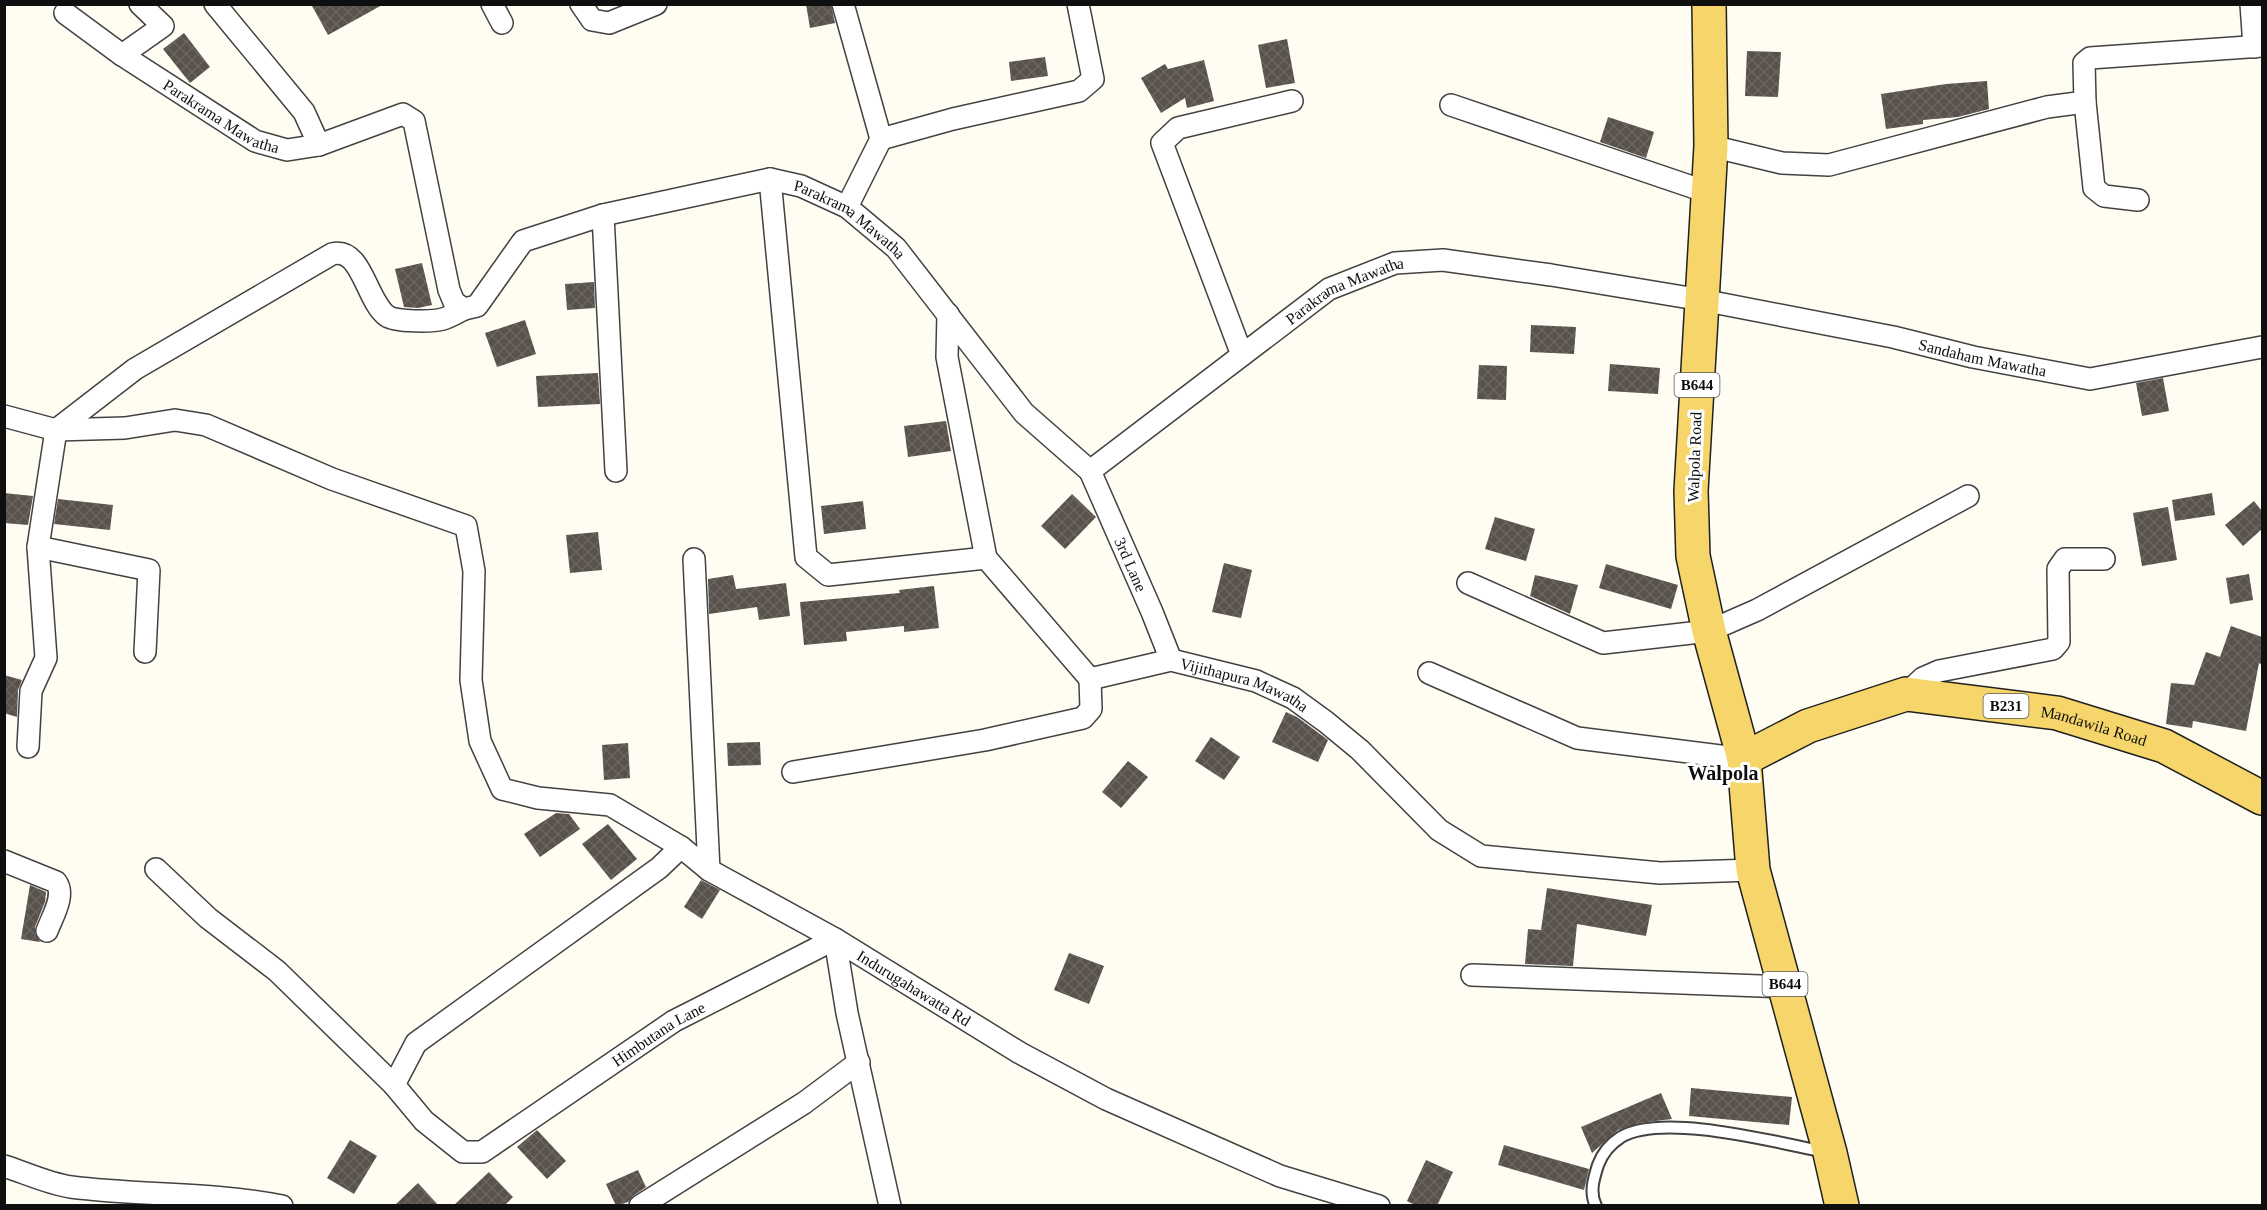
<svg xmlns="http://www.w3.org/2000/svg" width="2267" height="1210" font-family="'Times New Roman',serif">
<style>
.building{fill:url(#building-cross-hatch)}
.lines{fill:none;stroke-linecap:round;stroke-linejoin:round}
.lane-casing{stroke:#424242;stroke-width:14}
.street-casing{stroke:#424242;stroke-width:24}
.primary-casing{stroke:#202020;stroke-width:36}
.lane{stroke:#fff;stroke-width:10}
.street{stroke:#fff;stroke-width:21}
.primary{stroke:#f6d66a;stroke-width:33}
.labels{text-anchor:middle;stroke-width:6;stroke-linejoin:round;paint-order:stroke}
.shield{fill:#fff;stroke:#575757;stroke-width:1.5}
.shield-label{font-size:15px;font-weight:bold;fill:#0f0f0f}
.street-label{font-size:16px;fill:#0f0f0f;stroke:#fff}
.quarter-label{font-size:20px;font-weight:bold;fill:#0f0f0f;stroke:#fff}
</style>
<defs>
<pattern id="building-cross-hatch" width="8" height="8" patternUnits="userSpaceOnUse" patternTransform="scale(1.5)"><rect width="8" height="8" fill="#58514c"/><path d="M0 0l8 8M0 8l8-8" fill="none" stroke="#6b6561"/></pattern>
</defs>
<rect width="100%" height="100%" fill="#fffcf2"/>
<g class="building">
<path d="M 311,4 L 384,4 L 328,35 Z"/>
<path d="M 806,4 L 831,4 L 835,23 L 810,28 Z"/>
<path d="M 184,33 L 210,67 L 190,83 L 163,49 Z"/>
<path d="M 1287,39 L 1295,83 L 1266,88 L 1258,45 Z"/>
<path d="M 1747,51 L 1781,52 L 1778,97 L 1745,96 Z"/>
<path d="M 1045,57 L 1048,76 L 1011,81 L 1009,62 Z"/>
<path d="M 1204,60 L 1214,101 L 1187,108 L 1185,98 L 1161,113 L 1141,78 L 1165,64 L 1168,69 Z"/>
<path d="M 1987,81 L 1989,109 L 1958,117 L 1923,120 L 1923,124 L 1886,129 L 1881,94 L 1946,84 Z"/>
<path d="M 1608,117 L 1654,132 L 1646,158 L 1600,142 Z"/>
<path d="M 422,263 L 432,305 L 418,308 L 404,307 L 395,269 Z"/>
<path d="M 594,282 L 595,308 L 567,310 L 565,284 Z"/>
<path d="M 525,320 L 536,354 L 497,367 L 485,333 Z"/>
<path d="M 1531,325 L 1576,327 L 1574,354 L 1530,352 Z"/>
<path d="M 1610,364 L 1660,368 L 1658,394 L 1608,391 Z"/>
<path d="M 1479,365 L 1507,366 L 1506,400 L 1477,399 Z"/>
<path d="M 598,373 L 600,404 L 538,407 L 536,376 Z"/>
<path d="M 2163,378 L 2169,411 L 2142,416 L 2136,383 Z"/>
<path d="M 946,421 L 951,451 L 908,457 L 904,426 Z"/>
<path d="M 4,493 L 33,496 L 28,525 L 4,523 Z"/>
<path d="M 2212,493 L 2215,515 L 2175,521 L 2172,500 Z"/>
<path d="M 1072,494 L 1096,517 L 1065,549 L 1041,526 Z"/>
<path d="M 58,499 L 113,505 L 110,530 L 54,524 Z"/>
<path d="M 863,501 L 866,529 L 824,534 L 821,506 Z"/>
<path d="M 2254,501 L 2262,511 L 2262,529 L 2243,546 L 2225,525 Z"/>
<path d="M 2168,507 L 2177,560 L 2142,566 L 2133,513 Z"/>
<path d="M 1495,517 L 1535,529 L 1526,561 L 1485,549 Z"/>
<path d="M 598,532 L 602,570 L 570,573 L 566,535 Z"/>
<path d="M 1224,563 L 1252,570 L 1241,618 L 1212,612 Z"/>
<path d="M 1606,564 L 1678,585 L 1671,609 L 1599,588 Z"/>
<path d="M 2249,574 L 2253,600 L 2230,604 L 2226,578 Z"/>
<path d="M 733,575 L 736,589 L 786,583 L 790,616 L 759,620 L 757,607 L 709,614 L 708,579 Z"/>
<path d="M 1535,575 L 1578,585 L 1570,614 L 1530,596 Z"/>
<path d="M 934,586 L 939,628 L 904,632 L 904,626 L 846,632 L 847,641 L 804,645 L 800,602 L 900,593 L 899,590 Z"/>
<path d="M 2231,626 L 2262,637 L 2262,665 L 2259,663 L 2246,731 L 2193,721 L 2192,728 L 2166,724 L 2171,683 L 2194,685 L 2206,652 L 2220,657 Z"/>
<path d="M 4,675 L 22,680 L 18,690 L 17,717 L 4,713 Z"/>
<path d="M 1286,712 L 1297,717 L 1328,740 L 1318,762 L 1272,742 Z"/>
<path d="M 1211,737 L 1240,757 L 1224,780 L 1195,761 Z"/>
<path d="M 760,742 L 761,765 L 728,766 L 727,743 Z"/>
<path d="M 628,743 L 630,778 L 604,780 L 602,745 Z"/>
<path d="M 1128,761 L 1148,777 L 1121,808 L 1102,792 Z"/>
<path d="M 556,813 L 569,814 L 580,829 L 540,857 L 524,834 Z"/>
<path d="M 608,824 L 637,859 L 611,880 L 582,844 Z"/>
<path d="M 701,880 L 720,890 L 702,919 L 684,907 Z"/>
<path d="M 30,885 L 46,892 L 45,902 L 35,927 L 35,933 L 40,942 L 21,939 Z"/>
<path d="M 1547,888 L 1652,905 L 1646,936 L 1577,924 L 1573,966 L 1525,964 L 1528,929 L 1541,930 Z"/>
<path d="M 1069,953 L 1104,966 L 1089,1004 L 1054,990 Z"/>
<path d="M 1691,1088 L 1792,1097 L 1789,1125 L 1689,1116 Z"/>
<path d="M 1661,1093 L 1672,1119 L 1639,1123 L 1618,1130 L 1592,1153 L 1581,1127 Z"/>
<path d="M 537,1130 L 566,1161 L 547,1179 L 517,1147 Z"/>
<path d="M 350,1140 L 377,1156 L 354,1194 L 327,1178 Z"/>
<path d="M 1504,1145 L 1589,1169 L 1584,1190 L 1498,1165 Z"/>
<path d="M 1426,1160 L 1453,1172 L 1437,1206 L 1417,1206 L 1407,1201 Z"/>
<path d="M 638,1170 L 646,1187 L 633,1196 L 628,1202 L 616,1206 L 606,1184 Z"/>
<path d="M 489,1172 L 513,1197 L 504,1206 L 453,1206 Z"/>
<path d="M 418,1183 L 439,1206 L 394,1206 Z"/>
</g>
<g class="lines">
<g class="lane-casing">
<path id="lane" d="M 1596,1206 C 1589,1192 1594,1178 1598,1165 C 1602,1154 1610,1144 1621,1137 C 1663,1112 1778,1143 1826,1152"/>
</g>
<g class="street-casing">
<g id="street">
<path d="M 215,4 L 304,112 L 319,145"/>
<path d="M 492,4 L 502,23"/>
<path d="M 581,4 L 592,20 L 609,23 L 656,4"/>
<path d="M 843,4 L 881,139 L 847,207"/>
<path d="M 2251,4 L 2254,47"/>
<path id="s1" d="M 65,13 L 122,55 L 255,141 L 287,150 L 319,145 L 403,114 L 414,121 L 449,290 L 454,302 L 464,309 L 477,306 L 523,241 L 603,215 L 770,179 L 801,186 L 847,207 L 896,248 L 1024,413 L 1090,471 L 1329,289 L 1395,263 L 1443,260 L 1551,275 L 1702,300 L 1893,337 L 1973,357 L 2090,379 L 2262,347"/>
<path d="M 122,55 L 163,26 L 140,4"/>
<path d="M 1451,105 L 1707,192"/>
<path d="M 881,139 L 953,119 L 1079,91 L 1093,79 L 1078,4"/>
<path d="M 1711,146 L 1782,163 L 1829,165 L 2047,107 L 2085,102"/>
<path d="M 770,179 L 806,557 L 828,575 L 986,558"/>
<path d="M 2138,200 L 2104,196 L 2094,188 L 2085,102 L 2084,63 L 2090,58 L 2262,46"/>
<path d="M 603,215 L 616,471"/>
<path id="s2" d="M 948,314 L 947,357 L 986,558 L 1090,679 L 1171,660 L 1256,681 L 1293,698 L 1326,722 L 1360,750 L 1439,830 L 1481,856 L 1660,873 L 1753,870"/>
<path d="M 1242,355 L 1162,143 L 1178,128 L 1292,101"/>
<path id="s3" d="M 4,416 L 56,430 L 125,428 L 175,420 L 206,425 L 332,479 L 466,526 L 474,571 L 471,680 L 480,741 L 502,789 L 538,798 L 610,805 L 681,847 L 709,870 L 835,939 L 1020,1053 L 1106,1099 L 1280,1176 L 1379,1206"/>
<path id="s4" d="M 1090,471 L 1152,612 L 1171,660"/>
<path d="M 38,547 L 149,570 L 145,652"/>
<path d="M 694,559 L 709,870"/>
<path d="M 1468,583 L 1603,643 L 1709,631 L 1757,610 L 1968,496"/>
<path d="M 1429,673 L 1577,738 L 1744,759"/>
<path d="M 1906,694 L 1923,678 L 1939,671 L 2053,649 L 2059,642 L 2058,569 L 2065,559 L 2104,559"/>
<path d="M 28,747 L 31,691 L 46,658 L 38,547 L 56,430 L 135,369 L 332,254 C 362,246 366,301 387,316 C 396,322 432,322 443,319 C 450,317 458,312 464,309"/>
<path d="M 793,772 L 985,740 L 1083,718 L 1091,709 L 1090,679"/>
<path d="M 4,861 L 56,882 C 66,895 52,917 47,931"/>
<path id="s5" d="M 156,869 L 208,918 L 277,971 L 394,1085 L 424,1121 L 463,1152 L 482,1152 L 674,1021 L 835,939 L 847,1013 L 890,1206"/>
<path d="M 1472,975 L 1786,987"/>
<path d="M 394,1085 L 416,1043 L 659,868 L 681,847"/>
<path d="M 4,1166 C 26,1173 49,1184 71,1187 C 141,1196 213,1192 282,1206"/>
<path d="M 640,1206 L 804,1103 L 859,1062"/>
</g>
</g>
<g class="primary-casing">
<g id="primary">
<path d="M 1709,4 L 1711,146 L 1691,491 L 1693,556 L 1709,631 L 1744,759 L 1753,870 L 1830,1153 L 1842,1206"/>
<path id="s6" d="M 1744,759 L 1808,726 L 1906,694 L 2057,713 L 2164,746 L 2262,798"/>
</g>
</g>
<use href="#lane" class="lane"/>
<use href="#street" class="street"/>
<use href="#primary" class="primary"/>
</g>
<g class="labels">
<g class="shield">
<rect x="1674.5" y="373" width="45" height="24" rx="4.5"/>
<rect x="1983.5" y="694" width="45" height="24" rx="4.5"/>
<rect x="1762.5" y="972" width="45" height="24" rx="4.5"/>
</g>
<g class="shield-label">
<text x="1697" y="390">B644</text>
<text x="2006" y="711">B231</text>
<text x="1785" y="989">B644</text>
</g>
<g class="street-label">
<text dy="6" stroke="none"><textPath href="#s1" startOffset="188">Parakrama Mawatha</textPath></text>
<text dy="6" stroke="none"><textPath href="#s1" startOffset="1034">Parakrama Mawatha</textPath></text>
<text dy="6" stroke="none"><textPath href="#s1" startOffset="1700">Parakrama Mawatha</textPath></text>
<text dy="6" stroke="none"><textPath href="#s1" startOffset="2354">Sandaham Mawatha</textPath></text>
<text transform="translate(1694 457) rotate(-88)" y="6">Walpola Road</text>
<text dy="6" stroke="none"><textPath href="#s4" startOffset="102">3rd Lane</textPath></text>
<text dy="6" stroke="none"><textPath href="#s2" startOffset="568">Vijithapura Mawatha</textPath></text>
<text dy="6" stroke="none"><textPath href="#s6" startOffset="366">Mandawila Road</textPath></text>
<text dy="6" stroke="none"><textPath href="#s3" startOffset="1218">Indurugahawatta Rd</textPath></text>
<text dy="6" stroke="none"><textPath href="#s5" startOffset="650">Himbutana Lane</textPath></text>
</g>
<g class="quarter-label">
<text x="1723" y="780">Walpola</text>
</g>
</g>
<rect width="2267" height="1210" fill="none" stroke="#0f0f0f" stroke-width="12"/>
</svg>
